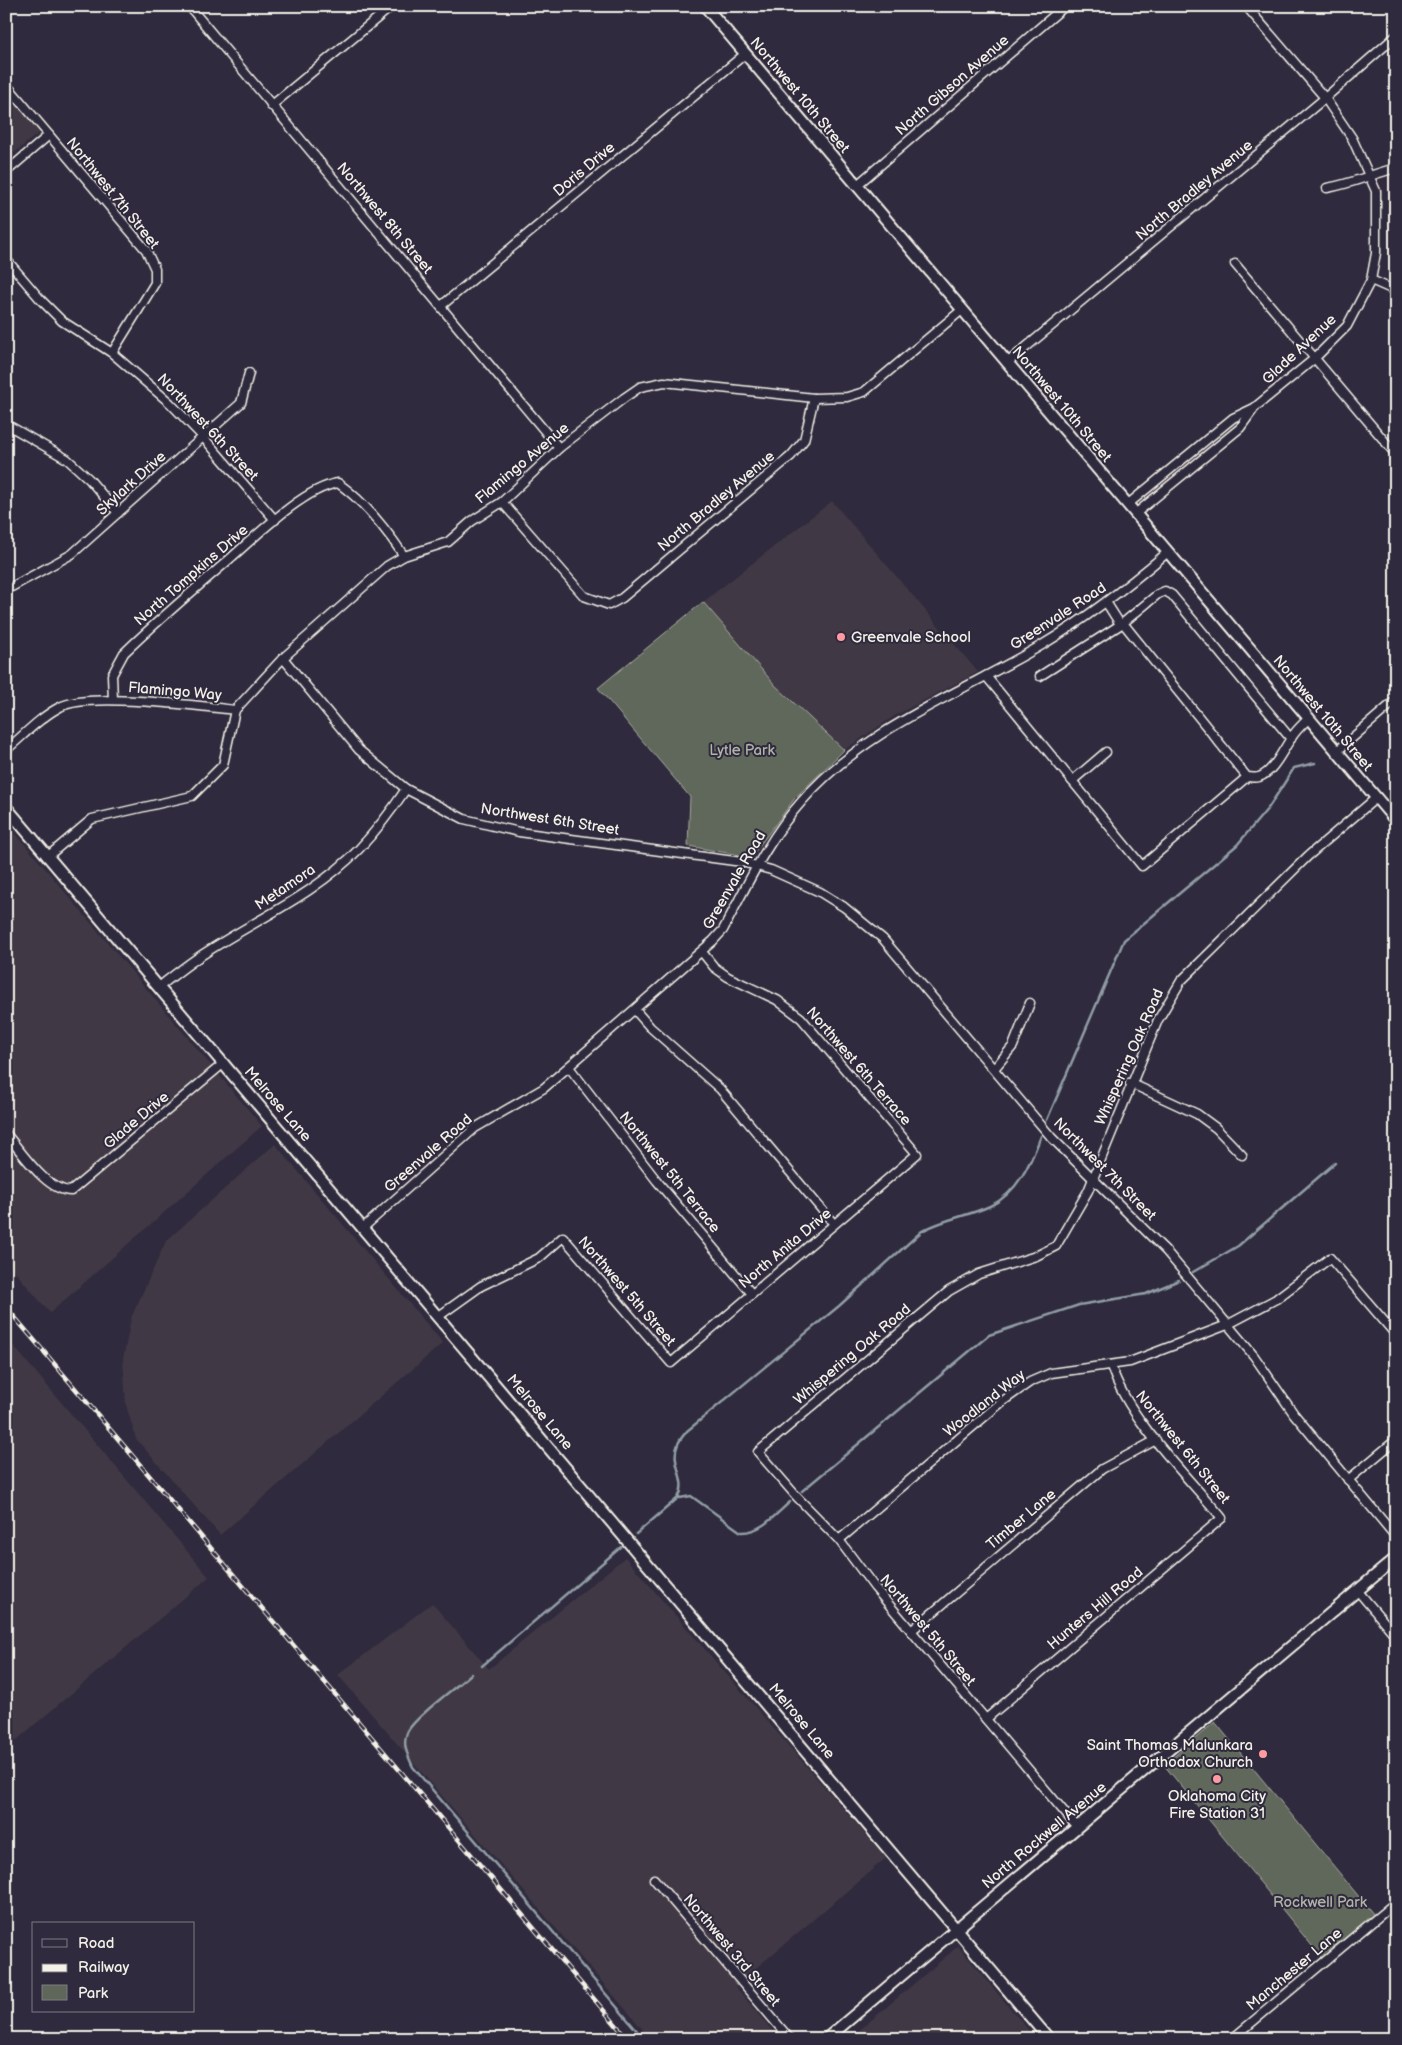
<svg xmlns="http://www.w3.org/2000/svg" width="1402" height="2045" font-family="'Balsamiq Sans',sans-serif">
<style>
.built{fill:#413845}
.green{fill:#5f675a;stroke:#aaaca1}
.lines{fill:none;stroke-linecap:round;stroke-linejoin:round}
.stream{stroke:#919ea6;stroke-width:2.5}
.street-casing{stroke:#f4f1e8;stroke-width:11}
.secondary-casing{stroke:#f4f1e8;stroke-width:14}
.street{stroke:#2f2a3d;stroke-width:8}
.secondary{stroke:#2f2a3d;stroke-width:10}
.rail-casing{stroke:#f4f1e8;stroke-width:4.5}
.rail{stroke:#2f2a3d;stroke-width:2.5;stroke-dasharray:8;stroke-linecap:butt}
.poi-dot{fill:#ff9aa2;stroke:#2f2a3d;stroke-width:2}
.labels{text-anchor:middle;stroke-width:4;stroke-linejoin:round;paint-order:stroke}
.street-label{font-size:15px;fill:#f4f1e8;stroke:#2f2a3d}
.poi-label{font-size:15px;fill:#f4f1e8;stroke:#2f2a3d;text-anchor:start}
.park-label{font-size:15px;fill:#b1b3a8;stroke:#2f2a3d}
</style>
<rect width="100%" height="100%" fill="#2f2a3d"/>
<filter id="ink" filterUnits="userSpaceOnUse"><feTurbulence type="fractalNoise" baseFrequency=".02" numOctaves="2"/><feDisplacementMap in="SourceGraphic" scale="10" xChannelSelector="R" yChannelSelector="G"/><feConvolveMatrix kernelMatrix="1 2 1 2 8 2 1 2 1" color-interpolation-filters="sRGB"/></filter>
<g filter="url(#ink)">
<g class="built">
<path d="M 6,92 L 40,132 L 6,160 Z"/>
<path d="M 832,501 L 978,672 L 896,715 L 844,750 L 775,685 L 703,602 Z"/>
<path d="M 6,822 L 262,1126 L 50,1313 L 6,1261 Z"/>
<path d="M 275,1144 L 443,1343 L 220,1535 L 136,1439 L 126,1405 L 123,1359 L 131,1318 L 166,1241 Z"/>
<path d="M 6,1337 L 209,1577 L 6,1749 Z"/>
<path d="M 625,1557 L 886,1858 L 735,1986 L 779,2039 L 651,2039 L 338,1675 L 432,1603 L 489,1669 Z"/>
<path d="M 958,1946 L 1036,2039 L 849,2039 Z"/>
</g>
<g class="green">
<path d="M 703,602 L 775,685 L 844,750 L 795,798 L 751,857 L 688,846 L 690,797 L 598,688 Z"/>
<path d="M 1215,1722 L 1374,1915 L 1322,1958 L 1164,1765 Z"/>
</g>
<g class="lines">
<g class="stream">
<path d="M 1047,1120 L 1124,940 L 1237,845 L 1269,807 L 1294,768 L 1315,763"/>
<path d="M 1193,1272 L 1238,1246 L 1335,1163"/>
<path d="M 802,1491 L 989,1335 L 1079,1305 L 1146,1294 L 1179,1280"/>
<path d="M 680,1498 L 691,1496 L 741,1532 C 761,1533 776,1514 790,1502"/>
<path d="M 636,1534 L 678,1498 C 689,1480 669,1464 678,1444 C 680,1439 684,1435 687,1431 L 839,1306 L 922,1231 C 944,1219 968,1216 990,1206 C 1018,1193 1031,1162 1041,1136"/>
<path d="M 482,1666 L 621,1547"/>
<path d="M 471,1674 C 458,1686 412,1719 407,1733 C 402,1745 408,1756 413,1767 L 644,2039"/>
</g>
<g class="street-casing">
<g id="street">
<path d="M 189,6 L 559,448"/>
<path d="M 6,84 L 146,250 L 155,269 L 155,283 L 112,353"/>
<path d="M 271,106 L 392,6"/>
<path d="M 6,172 L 49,135"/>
<path d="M 856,186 L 1065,6"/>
<path d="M 1327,188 C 1351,184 1372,174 1396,168"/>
<path d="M 6,259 L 41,300 L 62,321 L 112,353 L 170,403 L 203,437 L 275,520"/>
<path d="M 1235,264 L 1393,451"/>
<path d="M 1371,280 L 1396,291"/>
<path d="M 441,306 L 745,54"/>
<path d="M 1007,363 L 1325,98 L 1396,36"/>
<path d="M 6,424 L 67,459 L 89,479 L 118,513"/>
<path d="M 502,502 L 584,596 L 609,605 L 622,598 L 791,456 L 804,440 L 814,398"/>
<path d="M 1127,505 L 1233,418 L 1254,408 L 1314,359 L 1347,326 L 1371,280 L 1376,253 L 1376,191 L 1352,138 L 1325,98 L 1246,6"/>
<path d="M 1135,514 L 1240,428 L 1253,410"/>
<path d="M 6,590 L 72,554 L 241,403 L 249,373"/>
<path d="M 1106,602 L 1120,624"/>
<path d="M 283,658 L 359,750 L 406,789 L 464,819 L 519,832 L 742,862 L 771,870 L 820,892 L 844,907 L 883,939 L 1052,1138 L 1166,1251 L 1254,1356 L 1294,1414 L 1396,1537"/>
<path d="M 986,676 L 1142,866 L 1247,777"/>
<path d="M 1040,676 L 1123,623"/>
<path d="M 113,700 L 112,675 L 124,653 C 156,622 190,593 224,564 C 252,540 303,488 338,483 C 365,502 386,529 404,556"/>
<path d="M 1291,739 L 1172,595 L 1165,591 L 1158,594 L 1123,623 L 1247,777 C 1251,777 1255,778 1259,777 C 1274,772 1283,749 1292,737 C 1296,730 1303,724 1308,719"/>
<path d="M 6,750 C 23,736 40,717 60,707 C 87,692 200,706 235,710"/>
<path d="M 1336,752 L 1396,700"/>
<path d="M 1072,781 L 1106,752"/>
<path d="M 47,857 L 92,819 L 192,796 L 223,765 L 235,710 L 283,658 L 387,566 L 404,556 L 448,542 L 472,521 L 502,502 L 559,448 L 624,398 L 640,387 L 664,382 L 814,398 L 847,397 L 864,392 L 963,309"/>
<path d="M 159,987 C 174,975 189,963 205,953 C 257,919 316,894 359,849 C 377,830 392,810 406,789"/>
<path d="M 635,1010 L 650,1027 L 720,1089 L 834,1224"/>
<path d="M 569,1067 L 657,1181 L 752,1294"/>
<path d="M 994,1069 L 1013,1046 L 1030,1003"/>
<path d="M 1130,1083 L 1197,1114 L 1216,1128 L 1242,1155"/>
<path d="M 6,1134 C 22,1152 46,1191 71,1191 L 224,1063"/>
<path d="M 364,1227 L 475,1128 L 544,1088 L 713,941 L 723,930 C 747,885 768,839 802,801 C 866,727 960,694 1042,645 C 1087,618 1128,586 1168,552"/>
<path d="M 439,1316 L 481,1286 L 539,1258 L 563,1237 L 671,1363 L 917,1154 L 801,1018 L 777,1000 L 728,977 L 714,967 L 702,952"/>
<path d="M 1348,1480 L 1396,1440"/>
<path d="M 839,1540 L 1003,1401 L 1030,1382 L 1051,1373 L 1130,1362 L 1227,1325 L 1276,1299 L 1330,1258 L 1396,1335"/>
<path d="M 1357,1590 L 1396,1636"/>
<path d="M 911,1631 L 1102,1469 L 1156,1440"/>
<path d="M 986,1719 L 1222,1518 C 1186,1475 1128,1419 1111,1366"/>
<path d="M 1077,1827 L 875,1588 L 839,1540 L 797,1497 L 758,1452 L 949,1291 L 979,1274 L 1036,1256 L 1056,1246 L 1088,1191 L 1158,1020 L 1181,981 L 1308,856 L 1376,798"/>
<path d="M 654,1879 L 790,2039"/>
<path d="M 1232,2039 L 1396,1902"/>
</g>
</g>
<g class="secondary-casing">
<g id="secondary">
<path d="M 705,6 L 1396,821"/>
<path d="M 6,807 L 1049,2039"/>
<path d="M 826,2039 L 1396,1558"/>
</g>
</g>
<use href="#street" class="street"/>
<use href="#secondary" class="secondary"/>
<g class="rail-casing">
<path id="rail" d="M 6,1307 L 628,2039"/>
</g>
<use href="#rail" class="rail"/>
</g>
</g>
<g class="poi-dot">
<circle cx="841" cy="637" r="5"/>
<circle cx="1263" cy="1754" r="5"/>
<circle cx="1217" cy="1779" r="5"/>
</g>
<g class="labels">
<g class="street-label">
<text transform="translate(952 85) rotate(-41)" y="5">North Gibson Avenue</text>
<text transform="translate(800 95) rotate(50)" y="5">Northwest 10th Street</text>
<text transform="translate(584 169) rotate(-40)" y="5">Doris Drive</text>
<text transform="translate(1194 190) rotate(-40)" y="5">North Bradley Avenue</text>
<text transform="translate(113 193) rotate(51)" y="5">Northwest 7th Street</text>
<text transform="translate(385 218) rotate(50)" y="5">Northwest 8th Street</text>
<text transform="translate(1299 349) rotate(-43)" y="5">Glade Avenue</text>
<text transform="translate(1062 404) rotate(50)" y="5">Northwest 10th Street</text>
<text transform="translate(208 427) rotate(47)" y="5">Northwest 6th Street</text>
<text transform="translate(522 463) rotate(-40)" y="5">Flamingo Avenue</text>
<text transform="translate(131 483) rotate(-42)" y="5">Skylark Drive</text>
<text transform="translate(716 501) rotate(-40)" y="5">North Bradley Avenue</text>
<text transform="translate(191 575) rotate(-41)" y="5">North Tompkins Drive</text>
<text transform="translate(1058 616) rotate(-33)" y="5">Greenvale Road</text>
<text transform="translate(175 691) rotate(5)" y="5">Flamingo Way</text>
<text transform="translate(1323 713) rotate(50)" y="5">Northwest 10th Street</text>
<text transform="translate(550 819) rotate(9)" y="5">Northwest 6th Street</text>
<text transform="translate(734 880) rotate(-60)" y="5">Greenvale Road</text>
<text transform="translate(285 887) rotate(-34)" y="5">Metamora</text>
<text transform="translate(1129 1057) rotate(-66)" y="5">Whispering Oak Road</text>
<text transform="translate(859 1066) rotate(49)" y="5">Northwest 6th Terrace</text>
<text transform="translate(278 1104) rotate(49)" y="5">Melrose Lane</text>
<text transform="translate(136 1120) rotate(-40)" y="5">Glade Drive</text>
<text transform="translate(428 1153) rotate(-41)" y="5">Greenvale Road</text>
<text transform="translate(1105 1169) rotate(45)" y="5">Northwest 7th Street</text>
<text transform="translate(670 1172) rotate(51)" y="5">Northwest 5th Terrace</text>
<text transform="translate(785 1248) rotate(-40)" y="5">North Anita Drive</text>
<text transform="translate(627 1291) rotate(49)" y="5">Northwest 5th Street</text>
<text transform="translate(852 1354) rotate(-40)" y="5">Whispering Oak Road</text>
<text transform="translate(984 1403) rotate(-38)" y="5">Woodland Way</text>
<text transform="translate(540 1412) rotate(50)" y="5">Melrose Lane</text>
<text transform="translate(1183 1447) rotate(51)" y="5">Northwest 6th Street</text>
<text transform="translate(1021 1519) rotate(-40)" y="5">Timber Lane</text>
<text transform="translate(1095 1608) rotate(-40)" y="5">Hunters Hill Road</text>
<text transform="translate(928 1630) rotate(50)" y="5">Northwest 5th Street</text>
<text transform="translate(802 1721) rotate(50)" y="5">Melrose Lane</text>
<text transform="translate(1044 1835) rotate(-40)" y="5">North Rockwell Avenue</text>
<text transform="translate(732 1950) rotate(50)" y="5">Northwest 3rd Street</text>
<text transform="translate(1294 1969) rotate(-40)" y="5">Manchester Lane</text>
</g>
<g class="poi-label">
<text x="851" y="642">Greenvale School</text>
<text x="1253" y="1750" text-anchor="end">Saint Thomas Malunkara<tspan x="1253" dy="17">Orthodox Church</tspan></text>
<text x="1217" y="1801" text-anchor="middle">Oklahoma City<tspan x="1217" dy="17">Fire Station 31</tspan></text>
</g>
<g class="park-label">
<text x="742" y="755">Lytle Park</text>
<text x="1320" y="1907">Rockwell Park</text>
</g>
</g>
<rect width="1402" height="2045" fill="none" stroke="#2f2a3d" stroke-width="25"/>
<rect x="12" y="12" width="1377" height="2020" fill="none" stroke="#f4f1e8" stroke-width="2" filter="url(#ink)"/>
<rect x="32" y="1922" width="162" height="90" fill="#2f2a3d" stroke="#7e7a81"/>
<rect x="42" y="1939" width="25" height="8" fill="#2f2a3d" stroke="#7e7a81"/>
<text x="78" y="1948" font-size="15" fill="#f4f1e8">Road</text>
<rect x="42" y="1964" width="25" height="8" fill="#f4f1e8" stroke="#7e7a81"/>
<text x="78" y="1972" font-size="15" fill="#f4f1e8">Railway</text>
<rect x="42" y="1985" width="25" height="15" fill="#5f675a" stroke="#7e7a81"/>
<text x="78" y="1998" font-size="15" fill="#f4f1e8">Park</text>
</svg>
